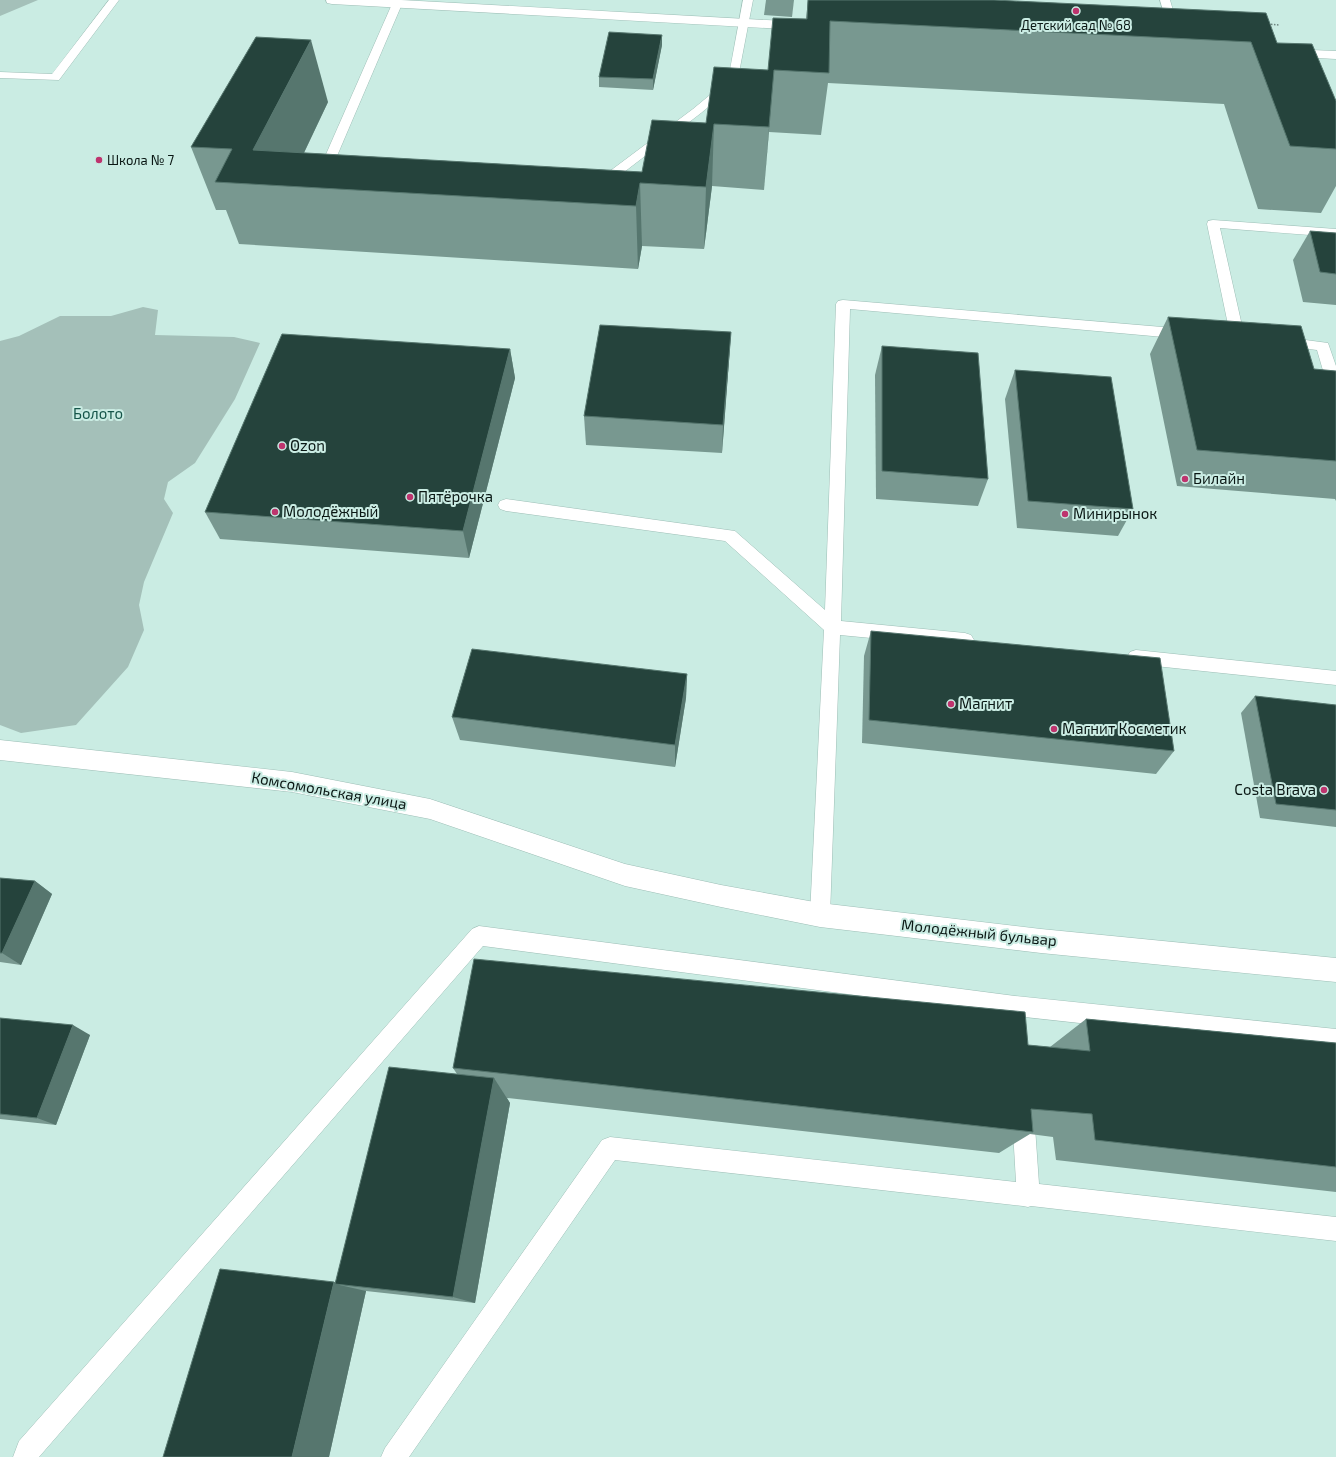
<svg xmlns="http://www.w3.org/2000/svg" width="1336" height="1457" font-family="'Exo 2',sans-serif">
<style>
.green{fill:#a4c0b9}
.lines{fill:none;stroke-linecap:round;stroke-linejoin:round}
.service-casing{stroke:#9dbeb6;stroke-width:1}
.minor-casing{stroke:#9dbeb6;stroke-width:1}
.path{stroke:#6e8680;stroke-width:1.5;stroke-dasharray:1.5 1.5;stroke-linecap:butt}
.service{fill:#fff;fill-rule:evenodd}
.minor{fill:#fff;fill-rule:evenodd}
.wall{fill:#789890}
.shaded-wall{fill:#56766e}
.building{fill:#25433c;stroke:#56766e}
.poi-dot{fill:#be346e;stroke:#caece3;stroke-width:1.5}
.labels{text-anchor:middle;stroke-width:4;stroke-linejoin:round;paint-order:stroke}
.far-poi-label{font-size:13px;fill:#0a1714;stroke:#caece3}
.park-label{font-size:15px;fill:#155549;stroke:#caece3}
.poi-label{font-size:15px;fill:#0a1714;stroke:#caece3;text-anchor:start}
.street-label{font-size:15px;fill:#0a1714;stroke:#caece3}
</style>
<rect width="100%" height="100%" fill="#caece3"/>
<g class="green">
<path d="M 0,0 L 38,0 L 0,16 Z"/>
<path d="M 143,307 L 158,310 L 155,335 L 234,337 L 260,343 L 235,399 L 195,463 L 168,482 L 164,499 L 173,513 L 144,582 L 139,605 L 144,630 L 128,667 L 76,725 L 21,733 L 0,725 L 0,341 L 19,336 L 60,316 L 111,316 Z"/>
</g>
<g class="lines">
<g class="service-casing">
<g id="service">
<path d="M 109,0 L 119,0 L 59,80 L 0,78 L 0,72 L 52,74 Z"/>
<path d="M 743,0 L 753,0 L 737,83 L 701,113 L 602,189 L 594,189 L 592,186 L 594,183 L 693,109 L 728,80 Z"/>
<path d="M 1160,0 L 1170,0 L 1179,31 L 1178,33 L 1170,33 L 1169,31 Z"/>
<path d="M 397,1 L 402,4 L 328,177 L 326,180 L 318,180 L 316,177 L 392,4 Z"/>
<path d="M 1213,220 L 1336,229 L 1336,237 L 1220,228 L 1245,339 L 1243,342 L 1238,344 L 1233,342 L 1231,339 L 1207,224 L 1208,221 Z"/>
<path d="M 843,300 L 1186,329 L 1191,331 L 1193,334 L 1191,337 L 1186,339 L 850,309 L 841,621 L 965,633 L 971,635 L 974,640 L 971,645 L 965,647 L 840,635 L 830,915 L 827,922 L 820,924 L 813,922 L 810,915 L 824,630 L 725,541 L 506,511 L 500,509 L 498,505 L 500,501 L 506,499 L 735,531 L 825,610 L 836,304 L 838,301 Z"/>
<path d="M 1283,337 L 1328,343 L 1336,366 L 1336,396 L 1331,395 L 1329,391 L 1317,350 L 1278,345 L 1276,342 L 1278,339 Z"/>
<path d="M 1136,650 L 1336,671 L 1336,685 L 1136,664 L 1130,662 L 1127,657 L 1130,652 Z"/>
<path d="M 479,926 L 1015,996 L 1336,1029 L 1336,1051 L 1015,1016 L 483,946 L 39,1457 L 13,1457 L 19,1441 L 472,929 Z"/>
<path d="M 1023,1102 L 1031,1105 L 1034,1113 L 1039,1184 L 1336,1217 L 1336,1241 L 1031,1206 L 1028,1207 L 1023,1206 L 615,1160 L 409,1457 L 381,1457 L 385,1448 L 602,1140 L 610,1137 L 1016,1182 L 1012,1113 L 1015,1105 Z"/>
</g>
</g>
<g class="minor-casing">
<g id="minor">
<path d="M 326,0 L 401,0 L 802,22 L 807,23 L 809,26 L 807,29 L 802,30 L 332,4 L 327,3 Z"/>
<path d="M 1286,49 L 1336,51 L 1336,59 L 1281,56 L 1279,53 L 1281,50 Z"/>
<path d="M 0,740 L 292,772 L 430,799 L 625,864 L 721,885 L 820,903 L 1041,929 L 1336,958 L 1336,982 L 1041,953 L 820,927 L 721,907 L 625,886 L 430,819 L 292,792 L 0,760 Z"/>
</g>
</g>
<path class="path" d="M 1268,24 L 1279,25"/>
<use href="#service" class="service"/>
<use href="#minor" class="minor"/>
</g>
<g class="wall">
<path d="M 766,0 L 794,0 L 792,17 L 764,15 Z"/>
<path d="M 808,0 L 994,0 L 1277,43 L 1336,101 L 1336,186 L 1321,213 L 1258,209 L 1224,104 L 828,83 L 821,135 L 769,132 L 764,190 L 712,186 L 704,249 L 642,246 L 638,269 L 239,244 L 226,210 L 216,210 L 191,147 L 328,102 L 304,153 L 642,172 L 706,123 L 768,70 L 806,19 Z"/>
<path d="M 662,45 L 653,90 L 599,87 L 599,77 Z"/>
<path d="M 1310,231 L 1336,233 L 1336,305 L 1303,302 L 1293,260 Z"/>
<path d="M 1168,317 L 1314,369 L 1336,371 L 1336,501 L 1335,499 L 1177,486 L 1150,354 Z"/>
<path d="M 731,332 L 722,453 L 586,445 L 584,416 Z"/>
<path d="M 882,346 L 988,479 L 978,506 L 876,499 L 875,375 Z"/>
<path d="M 510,349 L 515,378 L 469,558 L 220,539 L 205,512 Z"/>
<path d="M 1015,370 L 1133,509 L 1118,536 L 1017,528 L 1005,399 Z"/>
<path d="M 871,631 L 1174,751 L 1156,774 L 862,743 L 864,656 Z"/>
<path d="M 687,674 L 686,698 L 675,767 L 460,740 L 452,717 Z"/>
<path d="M 1255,696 L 1336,705 L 1336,827 L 1260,818 L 1241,713 Z"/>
<path d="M 0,878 L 35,881 L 52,894 L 21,965 L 0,962 Z"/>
<path d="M 0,1018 L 90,1035 L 56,1125 L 0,1119 Z"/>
<path d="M 1086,1019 L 1336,1043 L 1336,1192 L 1056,1160 L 1053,1137 L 1030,1134 L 999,1153 L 507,1098 L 510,1103 L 475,1303 L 366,1291 L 329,1457 L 335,1282 L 457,1074 L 453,1068 L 1028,1045 L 1050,1047 Z"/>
</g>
<g class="shaded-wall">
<path d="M 662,35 L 662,45 L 653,90 L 653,79 Z"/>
<path d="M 311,40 L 328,102 L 288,186 L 253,150 Z"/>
<path d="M 774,70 L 764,190 L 769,127 Z"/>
<path d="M 714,124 L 712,186 L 704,249 L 706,187 Z"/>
<path d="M 640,183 L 642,246 L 638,269 L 636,206 Z"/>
<path d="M 731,332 L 729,361 L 722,453 L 723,425 Z"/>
<path d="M 510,349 L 515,378 L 469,558 L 463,531 Z"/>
<path d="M 687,674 L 686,698 L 675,767 L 675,745 Z"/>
<path d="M 35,881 L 52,894 L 21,965 L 2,953 Z"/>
<path d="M 73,1025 L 90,1035 L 56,1125 L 37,1118 Z"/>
<path d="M 494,1078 L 510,1103 L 475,1303 L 453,1297 Z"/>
<path d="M 334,1282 L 355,1286 L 335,1284 L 366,1291 L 329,1457 L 292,1457 Z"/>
</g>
<g class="building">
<path d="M 808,0 L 994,0 L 1266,13 L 1277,43 L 1312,44 L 1336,101 L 1336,149 L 1290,146 L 1251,42 L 830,21 L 829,73 L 774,70 L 769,127 L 714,124 L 706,187 L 640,183 L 636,206 L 215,182 L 232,149 L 191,147 L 256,37 L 311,40 L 253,150 L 642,172 L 652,120 L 706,123 L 714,67 L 768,70 L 773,18 L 807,19 Z"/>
<path d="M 609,32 L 662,35 L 653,79 L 599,77 Z"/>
<path d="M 1310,231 L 1336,233 L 1336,274 L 1320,272 Z"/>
<path d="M 1168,317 L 1301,326 L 1314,369 L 1336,371 L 1336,461 L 1197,450 Z"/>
<path d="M 600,325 L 731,332 L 723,425 L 584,416 Z"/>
<path d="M 282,334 L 510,349 L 463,531 L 205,512 Z"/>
<path d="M 882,346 L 978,353 L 988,479 L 882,471 Z"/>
<path d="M 1015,370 L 1111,377 L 1133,509 L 1028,501 Z"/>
<path d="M 871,631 L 1160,658 L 1174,751 L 869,720 Z"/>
<path d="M 472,649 L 687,674 L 675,745 L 452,717 Z"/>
<path d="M 1255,696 L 1336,705 L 1336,810 L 1276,804 Z"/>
<path d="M 0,878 L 35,881 L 2,953 L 0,953 Z"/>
<path d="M 474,959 L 1025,1012 L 1028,1045 L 1090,1051 L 1086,1019 L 1336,1043 L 1336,1167 L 1095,1140 L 1092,1114 L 1031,1109 L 1033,1132 L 453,1068 Z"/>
<path d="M 0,1018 L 73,1025 L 37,1118 L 0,1114 Z"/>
<path d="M 389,1067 L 494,1078 L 453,1297 L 335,1284 Z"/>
<path d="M 220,1269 L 334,1282 L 292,1457 L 163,1457 Z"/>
</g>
<g class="poi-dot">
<circle cx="1076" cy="11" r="4"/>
<circle cx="99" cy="160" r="4"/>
<circle cx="282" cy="446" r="4"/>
<circle cx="1185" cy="479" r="4"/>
<circle cx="410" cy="497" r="4"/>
<circle cx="275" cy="512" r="4"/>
<circle cx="1065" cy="514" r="4"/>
<circle cx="951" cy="704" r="4"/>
<circle cx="1054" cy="729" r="4"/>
<circle cx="1324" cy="790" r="4"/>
</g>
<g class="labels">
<g class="far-poi-label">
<text x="1076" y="30">Детский сад № 68</text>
<text x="107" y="165" text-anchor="start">Школа № 7</text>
</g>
<g class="park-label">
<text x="98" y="419">Болото</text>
</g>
<g class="poi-label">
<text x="290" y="451">Ozon</text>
<text x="1193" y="484">Билайн</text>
<text x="418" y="502">Пятёрочка</text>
<text x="283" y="517">Молодёжный</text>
<text x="1073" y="519">Минирынок</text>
<text x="959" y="709">Магнит</text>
<text x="1062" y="734">Магнит Косметик</text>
<text x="1316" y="795" text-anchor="end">Costa Brava</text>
</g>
<g class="street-label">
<text transform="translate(329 791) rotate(10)" y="5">Комсомольская улица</text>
<text transform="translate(979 933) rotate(6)" y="5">Молодёжный бульвар</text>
</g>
</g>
</svg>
